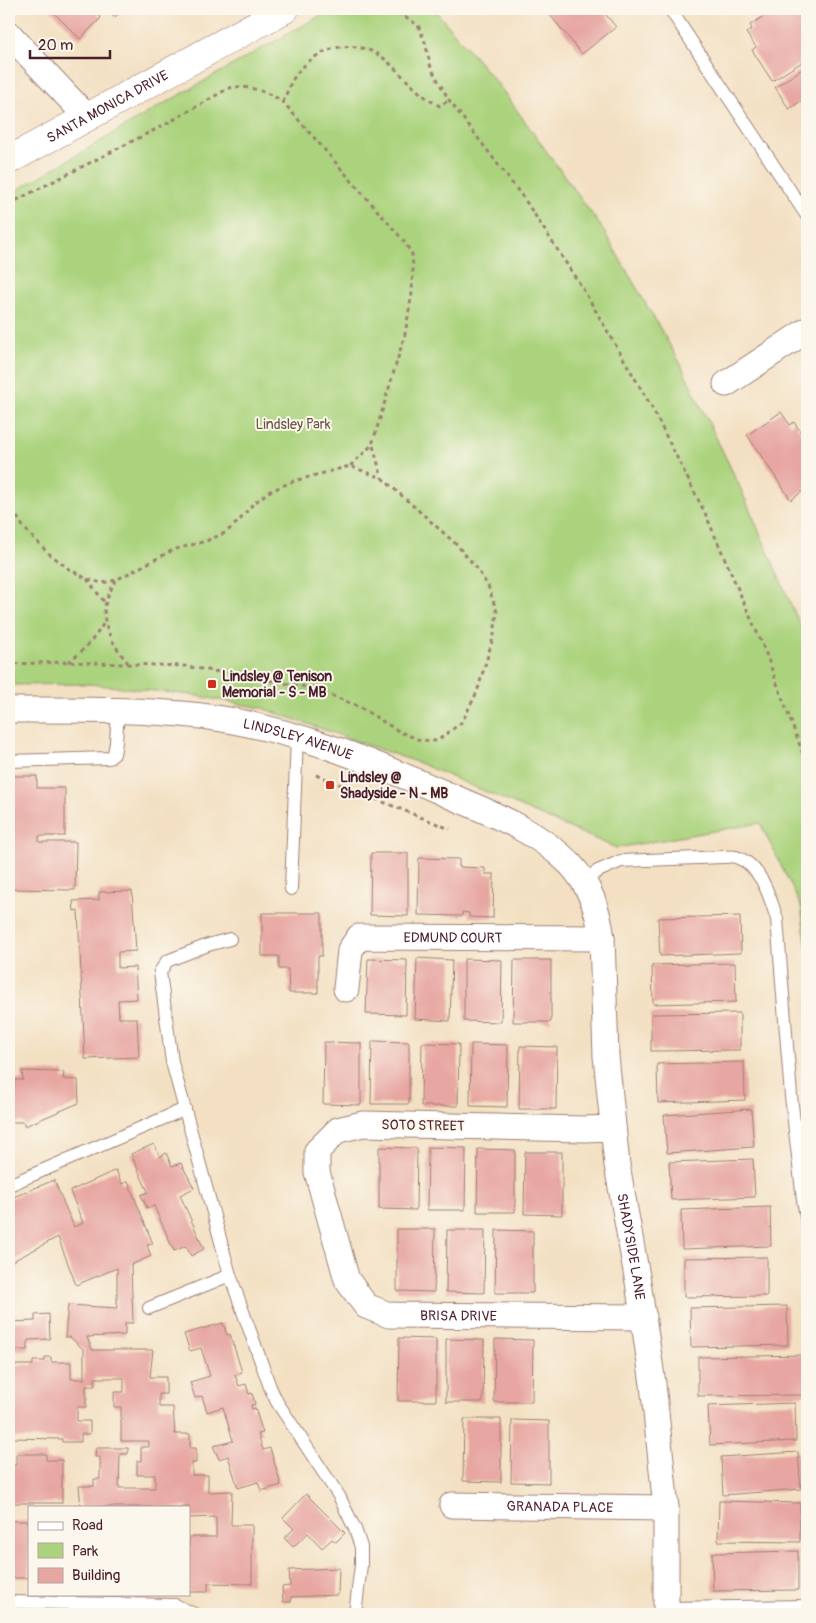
<svg xmlns="http://www.w3.org/2000/svg" width="816" height="1623" font-family="Pangolin,sans-serif">
<style>
.green{fill:#abd37d;stroke:#7a7954}
.building{fill:#e7a6a1}
.lines{fill:none;stroke-linecap:round;stroke-linejoin:round}
.service-casing{stroke:#9e8076;stroke-width:14}
.minor-casing{stroke:#9e8076;stroke-width:27}
.tertiary-casing{stroke:#9e8076;stroke-width:29}
.path{stroke:#9e8076;stroke-width:3;stroke-dasharray:4 4;stroke-linecap:butt}
.service{stroke:#fff;stroke-width:12}
.minor{stroke:#fff;stroke-width:25}
.tertiary{stroke:#fff;stroke-width:28}
.poi-dot{fill:#c8321e;stroke:#fbf7ec;stroke-width:2}
.labels{text-anchor:middle;stroke-width:4;stroke-linejoin:round;paint-order:stroke}
.street-label{font-size:14px;fill:#4a1f2b;stroke:#fbf7ec}
.park-label{font-size:14px;fill:#675544;stroke:#fbf7ec}
.poi-label{font-size:14px;font-weight:bold;fill:#4a1f2b;stroke:#fbf7ec;text-anchor:start}
</style>
<rect width="100%" height="100%" fill="#fbf7ec"/>
<filter id="ink" filterUnits="userSpaceOnUse"><feTurbulence type="fractalNoise" baseFrequency=".02" numOctaves="2"/><feDisplacementMap in="SourceGraphic" scale="10" xChannelSelector="R" yChannelSelector="G"/><feConvolveMatrix kernelMatrix="1 2 1 2 8 2 1 2 1" color-interpolation-filters="sRGB"/></filter>
<filter id="wash" filterUnits="userSpaceOnUse"><feTurbulence type="fractalNoise" baseFrequency=".0096" numOctaves="4" result="noise"/><feDisplacementMap in="SourceGraphic" scale="20" xChannelSelector="R" yChannelSelector="G"/><feGaussianBlur stdDeviation="1.12" result="paint"/><feColorMatrix in="noise" values="0 0 0 0 0 0 0 0 0 0 0 0 0 0 0 0 0 1.4 0 .05"/><feComposite in="paint" operator="in"/></filter>
<g filter="url(#wash)">
<rect width="100%" height="100%" fill="#f3e0c2"/>
<path class="green" d="M 332,9 L 434,9 L 500,87 L 602,228 L 679,361 L 739,485 L 807,641 L 807,950 L 801,906 L 760,823 L 616,848 L 419,763 L 262,708 L 192,695 L 89,684 L 9,685 L 9,195 L 158,107 Z"/>
<g id="blocks">
<g class="building">
<path d="M 50,9 L 92,9 L 101,18 L 80,39 Z"/>
<path d="M 107,9 L 130,9 L 126,13 L 123,10 L 115,17 Z"/>
<path d="M 545,9 L 601,9 L 616,27 L 582,54 Z"/>
<path d="M 775,9 L 807,9 L 807,59 L 772,81 L 752,50 L 756,47 L 746,33 L 752,29 L 750,25 Z"/>
<path d="M 807,66 L 807,103 L 804,99 L 789,109 L 775,87 Z"/>
<path d="M 781,412 L 790,425 L 794,422 L 802,434 L 807,430 L 807,488 L 791,500 L 747,435 Z"/>
<path d="M 9,776 L 37,776 L 37,788 L 65,788 L 65,836 L 39,836 L 39,842 L 76,842 L 75,890 L 9,889 Z"/>
<path d="M 371,853 L 408,853 L 408,916 L 370,915 Z"/>
<path d="M 419,858 L 459,859 L 459,867 L 485,868 L 485,874 L 494,874 L 493,918 L 469,917 L 469,913 L 462,912 L 462,916 L 418,915 Z"/>
<path d="M 132,891 L 136,951 L 118,952 L 118,968 L 135,967 L 137,999 L 118,1000 L 119,1018 L 137,1018 L 139,1057 L 85,1059 L 78,910 L 74,911 L 73,901 L 99,900 L 99,892 Z"/>
<path d="M 262,913 L 322,913 L 322,956 L 318,956 L 318,993 L 289,993 L 288,969 L 279,969 L 279,956 L 262,956 Z"/>
<path d="M 740,916 L 741,953 L 660,956 L 658,918 Z"/>
<path d="M 417,958 L 452,960 L 450,1021 L 415,1019 Z"/>
<path d="M 368,959 L 407,960 L 406,1015 L 366,1014 Z"/>
<path d="M 464,959 L 502,960 L 501,1022 L 464,1021 Z"/>
<path d="M 514,960 L 551,960 L 551,1022 L 513,1022 Z"/>
<path d="M 735,963 L 736,1002 L 653,1004 L 652,965 Z"/>
<path d="M 740,1013 L 740,1050 L 651,1051 L 651,1014 Z"/>
<path d="M 372,1041 L 409,1042 L 409,1104 L 371,1104 Z"/>
<path d="M 324,1042 L 361,1043 L 361,1105 L 323,1104 Z"/>
<path d="M 422,1043 L 459,1044 L 458,1106 L 421,1106 Z"/>
<path d="M 471,1044 L 508,1045 L 507,1107 L 470,1106 Z"/>
<path d="M 520,1046 L 557,1047 L 556,1109 L 519,1109 Z"/>
<path d="M 744,1062 L 745,1100 L 658,1103 L 657,1064 Z"/>
<path d="M 22,1071 L 64,1072 L 63,1079 L 78,1080 L 79,1103 L 25,1126 L 23,1122 L 9,1122 L 9,1090 L 13,1090 L 15,1080 L 23,1080 Z"/>
<path d="M 751,1109 L 754,1147 L 667,1153 L 664,1115 Z"/>
<path d="M 154,1144 L 160,1157 L 166,1153 L 172,1166 L 181,1163 L 194,1188 L 180,1195 L 204,1249 L 191,1256 L 186,1246 L 174,1251 L 154,1206 L 147,1208 L 141,1195 L 148,1192 L 131,1154 Z"/>
<path d="M 379,1147 L 417,1148 L 416,1210 L 379,1209 Z"/>
<path d="M 428,1147 L 466,1148 L 465,1210 L 427,1210 Z"/>
<path d="M 478,1149 L 515,1150 L 515,1212 L 477,1212 Z"/>
<path d="M 525,1152 L 562,1152 L 562,1215 L 524,1214 Z"/>
<path d="M 753,1159 L 755,1197 L 671,1200 L 669,1162 Z"/>
<path d="M 116,1170 L 122,1184 L 128,1181 L 153,1244 L 147,1245 L 151,1256 L 131,1265 L 133,1323 L 125,1323 L 125,1335 L 87,1337 L 92,1350 L 153,1350 L 150,1377 L 166,1377 L 166,1394 L 159,1394 L 159,1407 L 173,1407 L 175,1434 L 190,1434 L 190,1448 L 196,1448 L 196,1463 L 192,1463 L 192,1475 L 208,1475 L 208,1492 L 232,1491 L 231,1525 L 252,1525 L 252,1584 L 208,1583 L 208,1592 L 189,1592 L 189,1537 L 216,1537 L 216,1517 L 189,1518 L 189,1507 L 81,1507 L 79,1486 L 94,1486 L 94,1479 L 100,1479 L 100,1457 L 95,1457 L 96,1448 L 128,1448 L 128,1454 L 120,1454 L 119,1488 L 155,1488 L 155,1475 L 137,1475 L 137,1461 L 141,1461 L 141,1447 L 149,1447 L 149,1441 L 121,1441 L 121,1407 L 114,1407 L 114,1392 L 124,1392 L 124,1378 L 95,1378 L 95,1386 L 86,1386 L 86,1407 L 77,1407 L 77,1421 L 90,1421 L 90,1434 L 81,1434 L 81,1442 L 62,1442 L 62,1439 L 9,1438 L 9,1365 L 33,1365 L 33,1361 L 45,1361 L 45,1357 L 51,1357 L 51,1362 L 71,1362 L 71,1379 L 84,1379 L 84,1350 L 70,1337 L 65,1337 L 68,1305 L 117,1308 L 117,1268 L 76,1285 L 58,1237 L 9,1263 L 9,1199 L 54,1180 L 74,1227 L 83,1223 L 70,1191 Z"/>
<path d="M 770,1207 L 771,1246 L 682,1249 L 681,1210 Z"/>
<path d="M 397,1229 L 435,1229 L 434,1292 L 397,1291 Z"/>
<path d="M 447,1230 L 485,1230 L 484,1293 L 446,1292 Z"/>
<path d="M 496,1230 L 533,1231 L 533,1293 L 495,1293 Z"/>
<path d="M 767,1257 L 767,1296 L 684,1297 L 684,1258 Z"/>
<path d="M 787,1306 L 788,1345 L 691,1347 L 690,1308 Z"/>
<path d="M 49,1314 L 50,1339 L 28,1340 L 28,1350 L 9,1350 L 9,1322 L 35,1321 L 35,1315 Z"/>
<path d="M 223,1323 L 227,1335 L 230,1334 L 242,1372 L 235,1375 L 239,1386 L 246,1384 L 249,1394 L 252,1393 L 255,1404 L 251,1405 L 252,1409 L 255,1408 L 263,1433 L 258,1434 L 263,1450 L 270,1448 L 281,1485 L 261,1491 L 258,1482 L 238,1488 L 228,1456 L 219,1459 L 213,1446 L 233,1441 L 223,1407 L 207,1412 L 202,1396 L 195,1398 L 190,1382 L 210,1376 L 201,1348 L 190,1351 L 184,1334 Z"/>
<path d="M 399,1338 L 436,1339 L 436,1401 L 398,1401 Z"/>
<path d="M 446,1339 L 484,1340 L 483,1402 L 446,1402 Z"/>
<path d="M 495,1339 L 533,1340 L 532,1402 L 494,1402 Z"/>
<path d="M 806,1355 L 807,1395 L 698,1396 L 698,1357 Z"/>
<path d="M 795,1403 L 796,1441 L 710,1445 L 708,1406 Z"/>
<path d="M 464,1419 L 501,1419 L 501,1482 L 463,1481 Z"/>
<path d="M 512,1420 L 549,1421 L 549,1483 L 511,1482 Z"/>
<path d="M 798,1452 L 801,1489 L 723,1495 L 721,1457 Z"/>
<path d="M 16,1454 L 46,1454 L 46,1460 L 62,1460 L 62,1503 L 9,1503 L 9,1464 L 16,1465 Z"/>
<path d="M 306,1494 L 345,1533 L 336,1542 L 332,1539 L 322,1548 L 308,1533 L 293,1547 L 284,1538 L 294,1529 L 283,1518 Z"/>
<path d="M 719,1501 L 800,1503 L 800,1542 L 718,1541 Z"/>
<rect x="9" y="1521" width="20" height="57"/>
<path d="M 798,1551 L 798,1590 L 713,1591 L 712,1553 Z"/>
<path d="M 339,1568 L 338,1595 L 291,1597 L 291,1602 L 283,1602 L 282,1587 L 290,1586 L 289,1570 Z"/>
</g>
</g>
</g>
<g filter="url(#ink)">
<use href="#blocks" fill-opacity="0" stroke="#9e8076" stroke-width="1"/>
<g class="lines">
<g class="service-casing">
<g id="service">
<path d="M 670,9 L 807,216"/>
<path d="M 9,761 L 109,758 L 114,754 L 116,742 L 118,710"/>
<path d="M 584,881 L 598,871 L 621,861 L 723,857 C 727,857 732,856 736,857 C 761,865 770,897 777,919 L 791,1096 L 803,1200 L 807,1222"/>
<path d="M 291,889 L 297,737"/>
<path d="M 230,939 L 208,945 L 172,959 L 167,961 L 160,972 L 172,1062 L 230,1275 L 270,1387 L 277,1402 L 339,1496 L 355,1529 L 361,1547 L 361,1565 L 355,1614"/>
<path d="M 9,1185 L 185,1109"/>
<path d="M 149,1308 L 230,1275"/>
<path d="M 9,1602 L 175,1605 L 194,1614"/>
<path d="M 666,1608 L 807,1606"/>
</g>
</g>
<g class="minor-casing">
<g id="minor">
<path d="M 9,34 L 87,117"/>
<path d="M 726,384 L 807,330"/>
<path id="s1" d="M 9,710 C 73,710 138,709 201,716 C 286,726 368,760 446,794 C 490,813 535,829 570,864 C 590,885 598,910 602,938 L 606,1056 L 617,1165 L 638,1282 L 653,1384 L 666,1508 L 666,1614"/>
<path id="s2" d="M 346,989 L 350,950 L 359,937 L 602,938"/>
<path id="s3" d="M 613,1128 L 584,1129 L 363,1124 L 338,1130 L 317,1151 L 317,1172 L 347,1280 L 366,1306 L 389,1315 L 644,1317"/>
<path id="s4" d="M 452,1505 L 666,1508"/>
</g>
</g>
<g class="tertiary-casing">
<g id="tertiary">
<path id="s5" d="M 9,160 L 285,9"/>
</g>
</g>
<g class="path">
<path d="M 391,9 L 418,25 L 425,42 L 431,68 L 449,100 L 525,200 L 583,289 L 651,406 L 705,513 L 765,651 L 807,765"/>
<path d="M 283,102 C 287,93 290,82 296,75 C 318,45 358,36 387,61 C 404,76 419,96 440,106 L 449,100"/>
<path d="M 9,204 L 166,124 L 229,88 C 246,84 269,92 283,102 L 403,240 L 412,254 L 413,268 L 412,293 L 405,334 L 372,445 L 350,466"/>
<path d="M 373,446 L 382,478"/>
<path d="M 9,463 L 9,504 L 24,528 L 47,552 L 69,569 L 87,579 L 102,583 L 116,580 L 173,550 L 206,541 L 225,533 L 239,521 L 252,505 L 268,492 L 294,481 L 350,466 L 382,478 L 456,544 L 476,567 L 488,586 L 497,612 L 494,635 L 477,692 L 462,722 L 437,741 L 420,740 L 400,732 L 358,706 L 312,688 L 184,666 L 68,662 L 9,664"/>
<path d="M 87,579 L 105,603"/>
<path d="M 116,580 C 112,587 108,595 106,602 C 99,624 115,647 128,663"/>
<path d="M 68,662 C 84,651 95,638 105,621"/>
<path d="M 316,775 L 450,829"/>
</g>
<use href="#service" class="service"/>
<use href="#minor" class="minor"/>
<use href="#tertiary" class="tertiary"/>
</g>
</g>
<g class="poi-dot">
<rect x="207" y="679" width="10" height="10" rx="2.5"/>
<rect x="325" y="780" width="10" height="10" rx="2.5"/>
</g>
<g class="labels">
<g class="street-label">
<text dy="5" stroke="none"><textPath href="#s5" startOffset="112">SANTA MONICA DRIVE</textPath></text>
<text dy="5" stroke="none"><textPath href="#s1" startOffset="292">LINDSLEY AVENUE</textPath></text>
<text dy="5" stroke="none"><textPath href="#s2" startOffset="149">EDMUND COURT</textPath></text>
<text transform="translate(423 1125) rotate(1)" y="5">SOTO STREET</text>
<text dy="5" stroke="none"><textPath href="#s1" startOffset="986">SHADYSIDE LANE</textPath></text>
<text dy="5" stroke="none"><textPath href="#s3" startOffset="565">BRISA DRIVE</textPath></text>
<text dy="5" stroke="none"><textPath href="#s4" startOffset="108">GRANADA PLACE</textPath></text>
</g>
<g class="park-label">
<text x="293" y="429">Lindsley Park</text>
</g>
<g class="poi-label">
<text x="222" y="681">Lindsley @ Tenison<tspan x="222" dy="16">Memorial - S - MB</tspan></text>
<text x="340" y="782">Lindsley @<tspan x="340" dy="16">Shadyside - N - MB</tspan></text>
</g>
</g>
<rect width="816" height="1623" fill="none" stroke="#fbf7ec" stroke-width="30"/>
<rect x="28" y="1506" width="162" height="90" fill="#fbf7ec" stroke="#b4a19f"/>
<rect x="38" y="1522" width="25" height="8" fill="#ffffff" stroke="#b4a19f"/>
<text x="72" y="1530" font-size="15" fill="#4a1f2b">Road</text>
<rect x="38" y="1543" width="25" height="15" fill="#abd37d" stroke="#b4a19f"/>
<text x="72" y="1556" font-size="15" fill="#4a1f2b">Park</text>
<rect x="38" y="1568" width="25" height="15" fill="#e7a6a1" stroke="#b4a19f"/>
<text x="72" y="1580" font-size="15" fill="#4a1f2b">Building</text>
<path d="M30 50v8h80v-8" fill="none" stroke="#4a1f2b" stroke-width="2.5"/>
<text x="38" y="50" font-size="15" fill="#4a1f2b" stroke="#fbf7ec" stroke-width="4" paint-order="stroke">20 m</text>
</svg>
